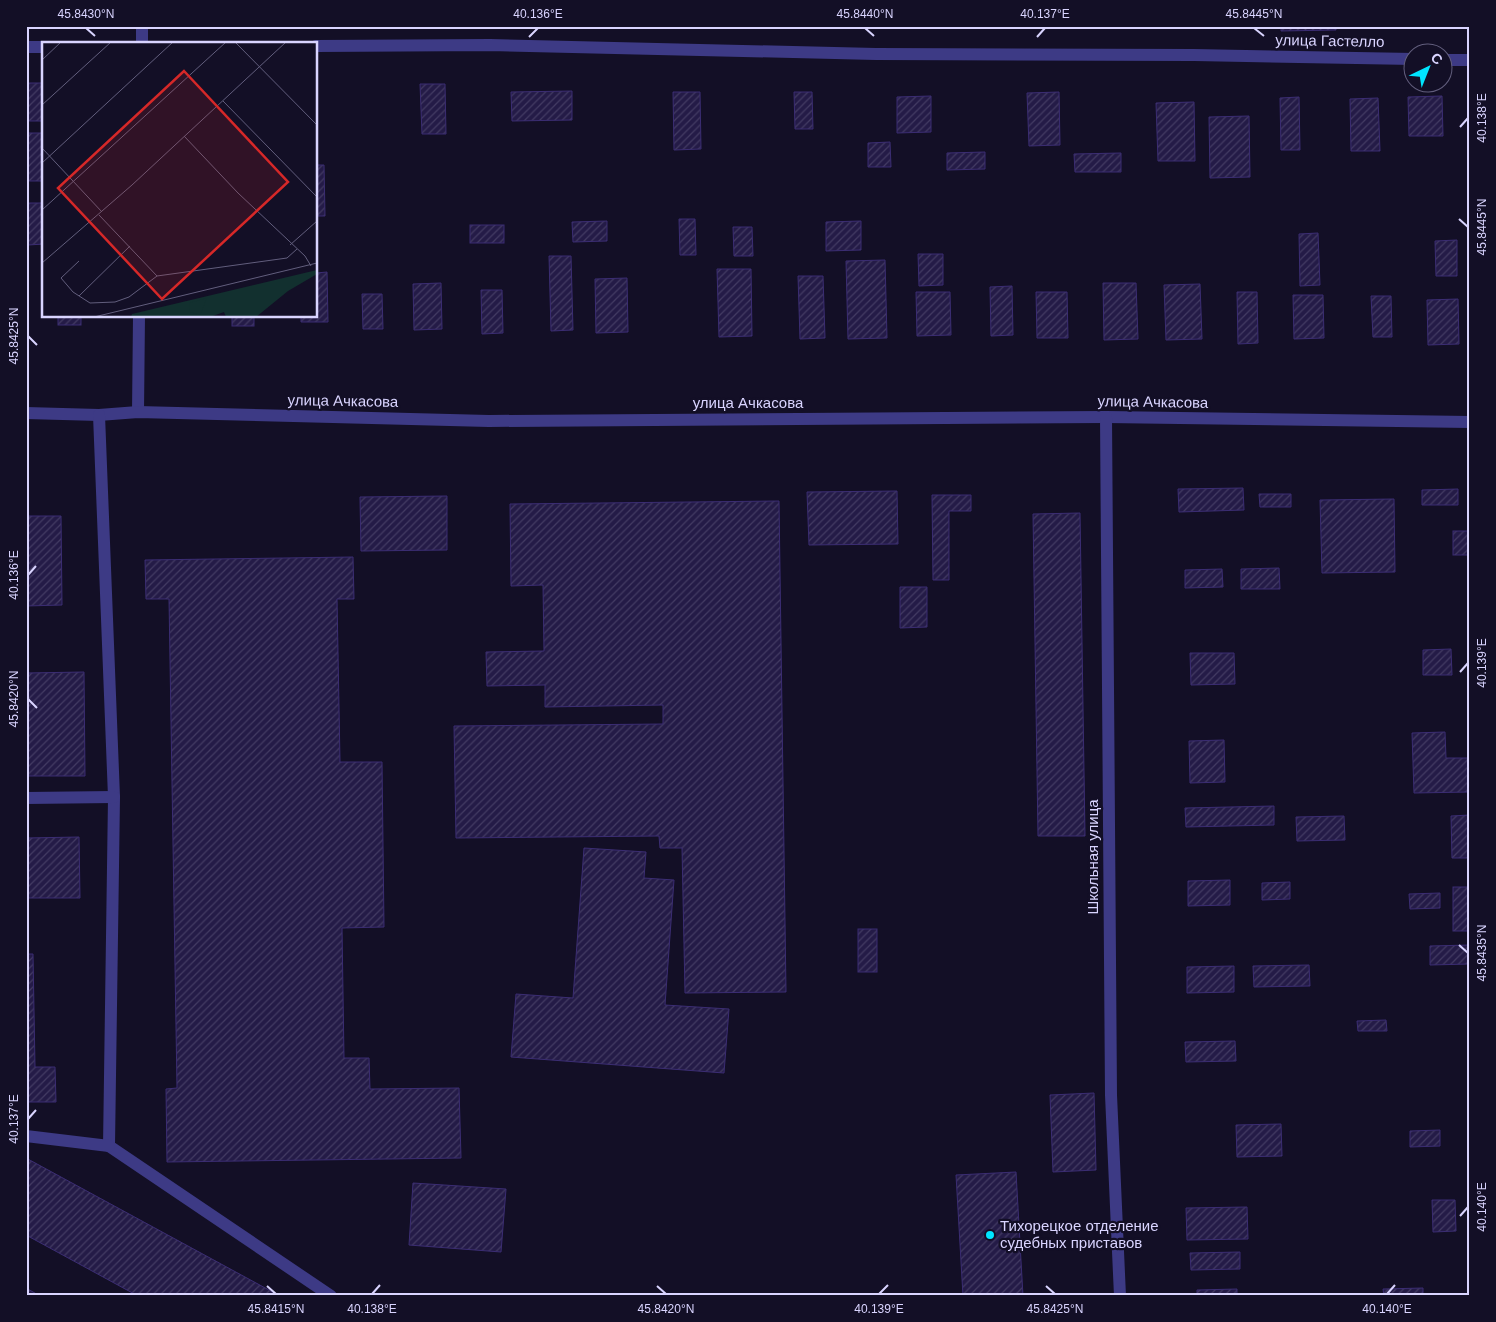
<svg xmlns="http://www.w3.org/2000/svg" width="1496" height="1322" font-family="Helvetica,sans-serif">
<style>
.building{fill:url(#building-hatch);stroke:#3b2d73}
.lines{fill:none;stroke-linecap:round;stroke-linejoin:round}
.minor{stroke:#3d3a85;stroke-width:12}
.ticks{fill:none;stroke:#d9d4ff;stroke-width:2}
.poi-dot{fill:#00e5ff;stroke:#130f26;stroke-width:2}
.labels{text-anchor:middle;stroke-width:4.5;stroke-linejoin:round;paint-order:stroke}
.street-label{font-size:15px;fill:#d9d4ff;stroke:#130f26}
.poi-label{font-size:15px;fill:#d9d4ff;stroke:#130f26;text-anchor:start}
.inset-road{fill:none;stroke:#625e7d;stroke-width:1}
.view{fill:#d62828;fill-opacity:0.15;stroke:#d62828;stroke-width:2.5}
.inset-edge{fill:none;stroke:#d9d4ff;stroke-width:2.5}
.neatline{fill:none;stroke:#d9d4ff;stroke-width:2}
.ticks-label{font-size:12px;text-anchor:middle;fill:#d9d4ff}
</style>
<defs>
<pattern id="building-hatch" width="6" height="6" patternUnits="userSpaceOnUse" patternTransform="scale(1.25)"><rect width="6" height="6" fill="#241b47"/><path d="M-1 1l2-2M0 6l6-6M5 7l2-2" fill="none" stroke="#433b63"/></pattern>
</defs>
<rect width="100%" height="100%" fill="#130f26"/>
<g class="building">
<path d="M 1281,26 L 1336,26 L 1336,30 L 1281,31 Z"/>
<path d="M 27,83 L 44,83 L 44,121 L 28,121 Z"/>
<path d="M 420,84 L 445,84 L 446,134 L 422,134 Z"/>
<path d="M 572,91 L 572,120 L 512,121 L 511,92 Z"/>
<path d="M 673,92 L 700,92 L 701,149 L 674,150 Z"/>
<path d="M 794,92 L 812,92 L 813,129 L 795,129 Z"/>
<path d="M 1059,92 L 1060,145 L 1029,146 L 1027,93 Z"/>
<path d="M 931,96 L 931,132 L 897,133 L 897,97 Z"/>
<path d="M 1442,96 L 1443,136 L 1409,136 L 1408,97 Z"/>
<path d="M 1299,97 L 1300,150 L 1281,150 L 1280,98 Z"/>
<path d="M 1378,98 L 1380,151 L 1351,151 L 1350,99 Z"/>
<path d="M 1194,102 L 1195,161 L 1158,161 L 1156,103 Z"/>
<path d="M 1249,116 L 1250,177 L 1210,178 L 1209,117 Z"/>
<rect x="26" y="133" width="18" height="48"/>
<path d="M 890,142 L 891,167 L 868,167 L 868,143 Z"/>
<path d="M 985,152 L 985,169 L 947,170 L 947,153 Z"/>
<path d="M 1121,153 L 1121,172 L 1075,172 L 1074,154 Z"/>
<path d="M 316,165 L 324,165 L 325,216 L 316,216 Z"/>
<path d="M 28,203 L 44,203 L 44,244 L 28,245 Z"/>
<path d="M 679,219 L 695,219 L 696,255 L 680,255 Z"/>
<path d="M 607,221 L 607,241 L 573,242 L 572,222 Z"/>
<path d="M 861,221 L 861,250 L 826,251 L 826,222 Z"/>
<rect x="470" y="225" width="34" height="18"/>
<path d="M 733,227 L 752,227 L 753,256 L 734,256 Z"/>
<path d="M 1318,233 L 1320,285 L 1300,286 L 1299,234 Z"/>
<path d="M 1457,240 L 1457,276 L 1436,276 L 1435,241 Z"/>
<path d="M 918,254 L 943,254 L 943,285 L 919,286 Z"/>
<path d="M 549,256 L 571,256 L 573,330 L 551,331 Z"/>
<path d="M 885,260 L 887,338 L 848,339 L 846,261 Z"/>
<path d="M 717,269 L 751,269 L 752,336 L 719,337 Z"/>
<path d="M 327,272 L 328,322 L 301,322 L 301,316 L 316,316 L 316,273 Z"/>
<rect x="26" y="275" width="2" height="27"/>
<path d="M 798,276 L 823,276 L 825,338 L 800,339 Z"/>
<path d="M 627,278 L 628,332 L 596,333 L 595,279 Z"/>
<path d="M 441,283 L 442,329 L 414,330 L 413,284 Z"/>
<path d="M 1103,283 L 1136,283 L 1138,339 L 1104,340 Z"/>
<path d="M 1200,284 L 1202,339 L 1166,340 L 1164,285 Z"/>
<path d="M 1012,286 L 1013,335 L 991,336 L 990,287 Z"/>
<path d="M 481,290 L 502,290 L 503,333 L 482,334 Z"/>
<path d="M 916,292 L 950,292 L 951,335 L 917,336 Z"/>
<path d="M 1036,292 L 1067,292 L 1068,338 L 1037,338 Z"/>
<path d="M 1237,292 L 1257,292 L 1258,343 L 1238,344 Z"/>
<path d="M 362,294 L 382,294 L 383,329 L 363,329 Z"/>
<path d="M 1293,295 L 1323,295 L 1324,338 L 1294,339 Z"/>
<path d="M 1371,296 L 1391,296 L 1392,337 L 1373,337 Z"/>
<path d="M 1458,299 L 1459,344 L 1428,345 L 1427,300 Z"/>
<rect x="58" y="316" width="23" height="9"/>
<rect x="232" y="316" width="22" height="10"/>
<path d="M 1243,488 L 1244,510 L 1179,512 L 1178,489 Z"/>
<path d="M 1458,489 L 1458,505 L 1422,505 L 1422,490 Z"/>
<path d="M 897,491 L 898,544 L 809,545 L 807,492 Z"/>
<path d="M 1259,494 L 1291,494 L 1291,507 L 1260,507 Z"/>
<path d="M 932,495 L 971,495 L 971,511 L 949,511 L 949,580 L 933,580 Z"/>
<path d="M 447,496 L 447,550 L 361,551 L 360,497 Z"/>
<path d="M 1394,499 L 1395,572 L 1322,573 L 1320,500 Z"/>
<path d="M 779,501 L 786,992 L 685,993 L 682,848 L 660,848 L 659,836 L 456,838 L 454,726 L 663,724 L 663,705 L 545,707 L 545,685 L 487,686 L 486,652 L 544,651 L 543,585 L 511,586 L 510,504 Z"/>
<path d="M 1080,513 L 1085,836 L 1038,836 L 1033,514 Z"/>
<path d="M 26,516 L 61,516 L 62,605 L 26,606 Z"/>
<rect x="1453" y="531" width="17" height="24"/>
<path d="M 353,557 L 354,599 L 337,599 L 340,762 L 382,762 L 384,927 L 342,928 L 344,1058 L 369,1058 L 370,1089 L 459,1088 L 461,1158 L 167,1162 L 166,1089 L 177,1088 L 169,599 L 146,599 L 145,560 Z"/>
<path d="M 1279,568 L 1280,589 L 1241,589 L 1241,569 Z"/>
<path d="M 1222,569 L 1223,587 L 1185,588 L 1185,570 Z"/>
<path d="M 900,587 L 927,587 L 927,627 L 900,628 Z"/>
<path d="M 1451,649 L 1452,675 L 1423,675 L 1423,650 Z"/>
<path d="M 1190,653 L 1234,653 L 1235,684 L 1191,685 Z"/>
<path d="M 84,672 L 85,776 L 26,776 L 26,673 Z"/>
<path d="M 1445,732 L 1446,758 L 1470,758 L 1470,792 L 1414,793 L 1412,733 Z"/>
<path d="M 1224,740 L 1225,782 L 1190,783 L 1189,741 Z"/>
<path d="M 1274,806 L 1274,825 L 1186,827 L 1185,808 Z"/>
<path d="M 1470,815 L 1470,858 L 1452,858 L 1451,816 Z"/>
<path d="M 1344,816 L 1345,840 L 1297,841 L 1296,817 Z"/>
<path d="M 79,837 L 80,898 L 26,898 L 26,838 Z"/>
<path d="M 584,848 L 646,852 L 644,878 L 674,880 L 665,1005 L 729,1009 L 724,1073 L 511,1057 L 516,994 L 573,998 Z"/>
<path d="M 1230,880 L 1230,905 L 1188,906 L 1188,881 Z"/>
<path d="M 1290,882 L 1290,899 L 1262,900 L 1262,883 Z"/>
<rect x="1453" y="887" width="17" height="44"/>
<path d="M 1440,893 L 1440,908 L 1410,909 L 1409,894 Z"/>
<rect x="858" y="929" width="19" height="43"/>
<path d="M 1470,945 L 1470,964 L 1430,965 L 1430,946 Z"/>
<path d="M 26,954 L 33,954 L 35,1067 L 55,1067 L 56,1102 L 26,1102 Z"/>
<path d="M 1309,965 L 1310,986 L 1254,987 L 1253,966 Z"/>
<path d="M 1234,966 L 1234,992 L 1187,993 L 1187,967 Z"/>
<path d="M 1386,1020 L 1387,1031 L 1358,1031 L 1357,1021 Z"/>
<path d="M 1235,1041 L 1236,1061 L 1186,1062 L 1185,1042 Z"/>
<path d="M 1094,1093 L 1096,1170 L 1053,1172 L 1050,1095 Z"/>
<path d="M 1281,1124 L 1282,1156 L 1237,1157 L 1236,1125 Z"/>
<path d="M 1440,1130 L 1440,1146 L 1410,1147 L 1410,1131 Z"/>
<path d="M 26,1158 L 280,1296 L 138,1296 L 26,1235 Z"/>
<path d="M 1016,1172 L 1023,1296 L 963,1296 L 956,1175 Z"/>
<path d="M 413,1183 L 506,1189 L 501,1252 L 409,1245 Z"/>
<path d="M 1432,1200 L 1455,1200 L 1456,1231 L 1433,1232 Z"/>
<path d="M 1247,1207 L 1248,1239 L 1187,1240 L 1186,1208 Z"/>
<path d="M 1240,1252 L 1240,1269 L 1191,1270 L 1190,1253 Z"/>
<path d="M 26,1288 L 40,1296 L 26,1296 Z"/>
<path d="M 1423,1288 L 1423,1296 L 1384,1296 L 1383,1289 Z"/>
<path d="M 1237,1289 L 1237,1296 L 1197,1296 L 1197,1290 Z"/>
</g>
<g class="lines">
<g class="minor">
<path d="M 142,26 L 142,44"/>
<path d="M 316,46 L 490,45 L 876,54 L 1194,55 L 1414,59"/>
<path d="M 26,47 L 44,47"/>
<path d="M 1444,60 L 1470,60"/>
<path d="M 138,412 L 139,316"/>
<path d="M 26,413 L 99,415 L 138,412 L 489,421 L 1106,417 L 1470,422"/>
<path d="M 99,415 L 114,797 L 109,1146 L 331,1296"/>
<path d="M 1106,417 L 1111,1095 L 1120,1296"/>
<path d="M 26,798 L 114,797"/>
<path d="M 26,1136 L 109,1146"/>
</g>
</g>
<path class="ticks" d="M 86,28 L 95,36M 865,28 L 874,36M 1254,28 L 1264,36M 529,37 L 538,28M 1037,37 L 1045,28M 1460,127 L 1468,118M 1459,219 L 1468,227M 28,336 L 37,345M 28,575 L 36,566M 1460,672 L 1468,663M 28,699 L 37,708M 1459,945 L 1468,953M 28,1119 L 36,1110M 1460,1216 L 1468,1207M 267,1286 L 276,1294M 657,1286 L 666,1294M 1046,1286 L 1055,1294M 372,1294 L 380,1285M 879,1294 L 888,1285M 1387,1294 L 1395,1285"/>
<circle class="poi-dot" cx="990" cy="1235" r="5"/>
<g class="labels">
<g class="street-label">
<text transform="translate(1330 41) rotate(1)" y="5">улица Гастелло</text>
<text transform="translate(343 401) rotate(1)" y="5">улица Ачкасова</text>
<text transform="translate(1153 402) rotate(1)" y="5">улица Ачкасова</text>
<text x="748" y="408">улица Ачкасова</text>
<text transform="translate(1093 857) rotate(-90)" y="5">Школьная улица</text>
</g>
<g class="poi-label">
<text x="1000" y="1231">Тихорецкое отделение<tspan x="1000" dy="17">судебных приставов</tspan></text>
</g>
</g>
<g transform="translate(42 42)">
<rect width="275" height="275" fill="#130f26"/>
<path d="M 275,228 L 275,232 L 246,249 L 214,275 L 184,275 L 182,270 L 168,275 L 89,275 L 90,272 Z" fill="#12302f"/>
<path d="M 165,256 L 158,273 L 148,270 L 147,261 Z" fill="#12302f"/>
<path class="inset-road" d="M 193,0 L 275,83M 0,18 L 19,0M 181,59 L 275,155M 0,63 L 69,0M 142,94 L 196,151 L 263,214 L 269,224M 0,106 L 60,170M 0,121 L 131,0M 0,168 L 184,0M 57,173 L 115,234 L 245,216 L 255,207M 248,203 L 275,179M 37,219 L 19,236 L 31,250 L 48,261 L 73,260 L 87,255 L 115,234M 0,221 L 90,143 L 244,0M 37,254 L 88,204M 52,275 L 275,221"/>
<path class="view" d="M 142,29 L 246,140 L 120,257 L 16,146 Z"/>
<rect width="275" height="275" class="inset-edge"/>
</g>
<rect width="1496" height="1322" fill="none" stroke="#130f26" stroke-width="55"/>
<g transform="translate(1428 68) rotate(43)"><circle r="24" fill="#130f26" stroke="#625e7d"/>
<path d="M0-4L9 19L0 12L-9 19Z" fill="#00e5ff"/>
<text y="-8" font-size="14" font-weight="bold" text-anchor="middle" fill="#d9d4ff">С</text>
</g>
<rect x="28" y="28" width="1440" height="1266" class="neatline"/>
<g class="ticks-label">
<text x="86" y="18">45.8430°N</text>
<text x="538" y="18">40.136°E</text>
<text x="865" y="18">45.8440°N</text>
<text x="1045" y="18">40.137°E</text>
<text x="1254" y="18">45.8445°N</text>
<text transform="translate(1482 118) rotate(-90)" y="4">40.138°E</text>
<text transform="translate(1482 227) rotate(-90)" y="4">45.8445°N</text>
<text transform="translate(14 336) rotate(-90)" y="4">45.8425°N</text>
<text transform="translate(14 575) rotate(-90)" y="4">40.136°E</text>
<text transform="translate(1482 663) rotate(-90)" y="4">40.139°E</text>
<text transform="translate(14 699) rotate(-90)" y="4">45.8420°N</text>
<text transform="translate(1482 953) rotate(-90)" y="4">45.8435°N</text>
<text transform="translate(14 1119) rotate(-90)" y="4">40.137°E</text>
<text transform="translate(1482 1207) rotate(-90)" y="4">40.140°E</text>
<text x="276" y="1313">45.8415°N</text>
<text x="372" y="1313">40.138°E</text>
<text x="666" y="1313">45.8420°N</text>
<text x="879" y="1313">40.139°E</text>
<text x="1055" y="1313">45.8425°N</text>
<text x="1387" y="1313">40.140°E</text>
</g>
</svg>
